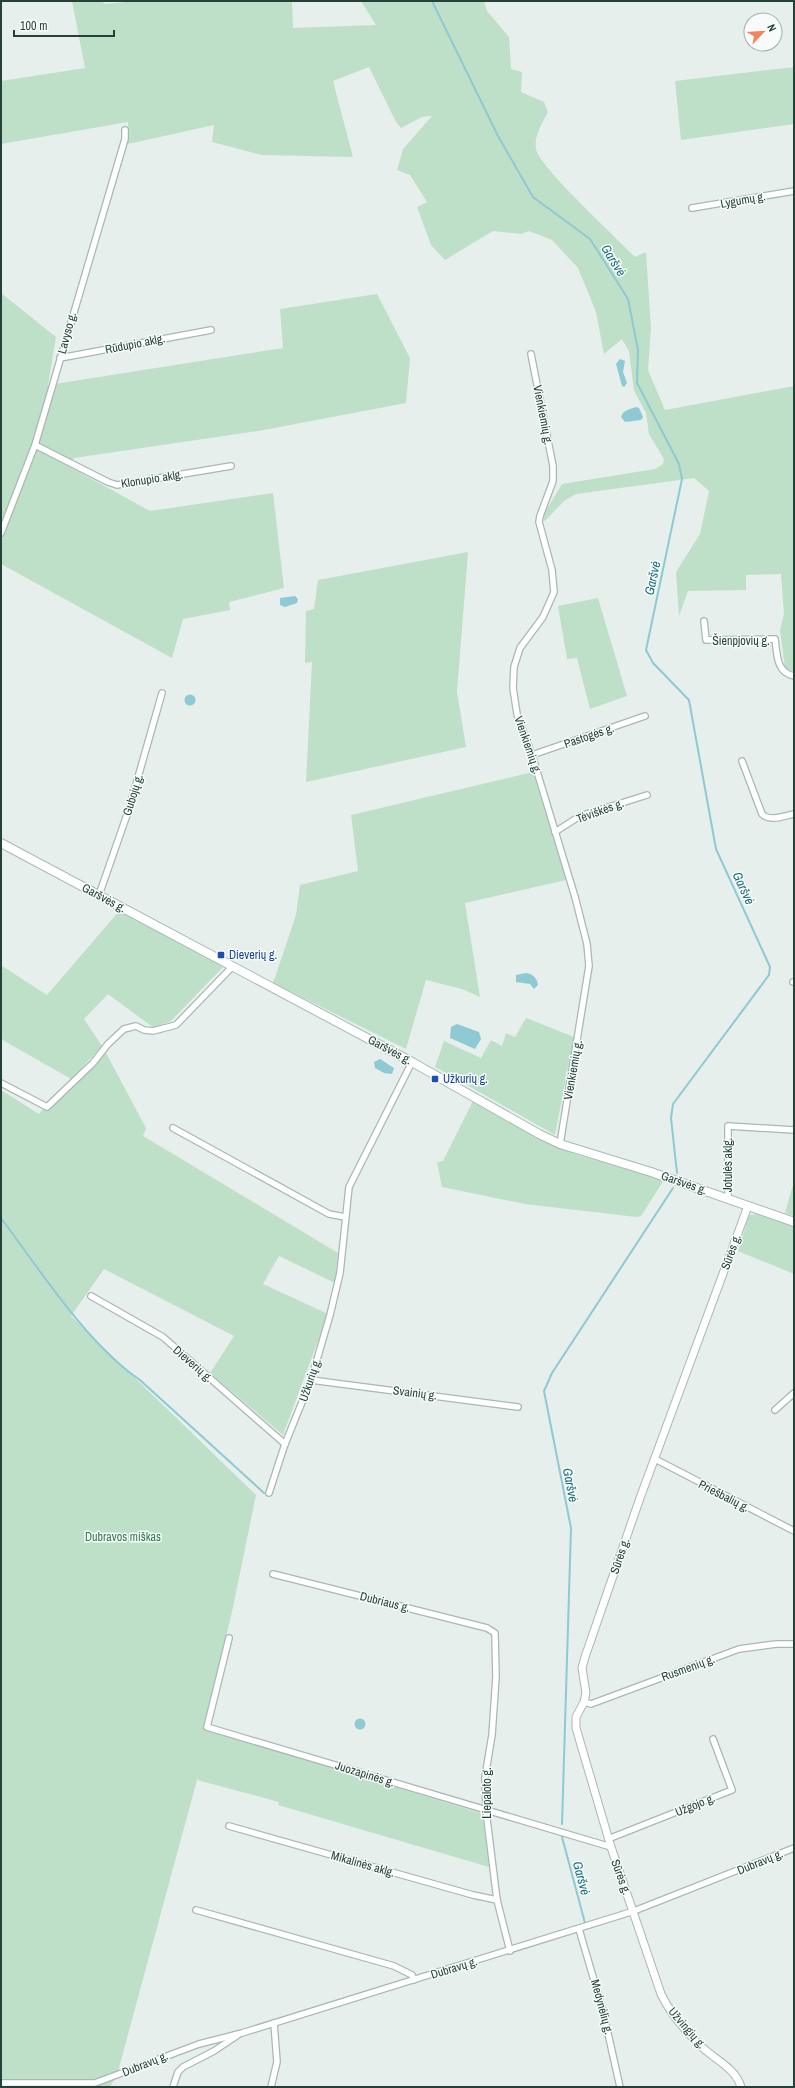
<svg xmlns="http://www.w3.org/2000/svg" width="795" height="2088" font-family="'Archivo Narrow',sans-serif">
<style>
.green{fill:#bfe0c8}
.water{fill:#8ec9d4}
.lines{fill:none;stroke-linecap:round;stroke-linejoin:round}
.stream{stroke:#8ec9d4;stroke-width:2}
.minor-casing{stroke:#a8b8b2;stroke-width:8}
.tertiary-casing{stroke:#a8b8b2;stroke-width:9}
.secondary-casing{stroke:#a4bbb3;stroke-width:10}
.minor{stroke:#fff;stroke-width:5.5}
.tertiary{stroke:#fff;stroke-width:7}
.secondary{stroke:#fff;stroke-width:8}
.transit-dot{fill:#1a4fb4;stroke:#f7fbf9;stroke-width:1.5}
.labels{text-anchor:middle;stroke-width:3;stroke-linejoin:round;paint-order:stroke}
.street-label{font-size:12px;fill:#24423a;stroke:#f7fbf9}
.transit-label{font-size:12px;fill:#164399;stroke:#f7fbf9;text-anchor:start}
.park-label{font-size:12px;fill:#2d7a4b;stroke:#f7fbf9}
.water-label{font-size:13px;font-style:italic;fill:#1c6f80;stroke:#f7fbf9}
</style>
<rect width="100%" height="100%" fill="#e6efeb"/>
<g class="green">
<path d="M 72,1 L 101,1 L 105,4 L 136,1 L 292,1 L 293,28 L 376,25 L 361,1 L 484,1 L 487,11 L 509,37 L 511,69 L 522,72 L 521,92 L 544,102 L 548,112 C 542,123 534,136 536,149 C 540,168 618,239 635,257 L 646,252 L 651,328 L 648,370 L 665,410 L 794,386 L 794,672 L 785,668 L 780,630 L 784,614 L 781,574 L 746,575 L 746,590 L 688,591 L 679,616 L 676,572 L 700,534 L 709,491 L 694,478 L 576,494 L 564,501 L 545,521 L 542,517 L 562,484 L 655,469 L 663,464 L 664,459 L 649,434 L 646,413 L 634,391 L 629,351 L 622,339 L 604,354 L 596,312 L 578,268 L 552,240 L 529,231 L 521,234 L 493,231 L 445,260 L 431,245 L 417,207 L 427,202 L 410,175 L 397,170 L 403,149 L 432,116 L 422,117 L 401,128 L 396,122 L 369,67 L 333,81 L 353,157 L 262,155 L 212,142 L 214,125 L 128,144 L 128,122 L 1,144 L 1,81 L 85,68 Z"/>
<path d="M 794,67 L 794,124 L 681,140 L 675,81 Z"/>
<path d="M 1,293 L 56,337 L 48,385 L 283,348 L 280,309 L 377,294 L 410,358 L 406,403 L 264,430 L 74,458 L 70,467 L 150,511 L 273,493 L 284,588 L 229,602 L 230,610 L 183,619 L 172,658 L 1,564 Z"/>
<path d="M 468,552 L 457,692 L 466,747 L 306,782 L 312,662 L 305,663 L 306,611 L 314,609 L 318,580 Z"/>
<path d="M 598,598 L 627,696 L 590,709 L 577,658 L 567,659 L 558,606 Z"/>
<path d="M 533,772 L 566,880 L 465,903 L 480,997 L 462,989 L 426,980 L 406,1049 L 273,983 L 296,915 L 300,885 L 358,871 L 351,815 Z"/>
<path d="M 120,910 L 224,966 L 171,1021 L 154,1028 L 108,994 L 84,1019 L 102,1046 L 71,1079 L 1,1039 L 1,967 L 2,966 L 47,995 Z"/>
<path d="M 526,1018 L 574,1037 L 555,1135 L 435,1067 L 444,1041 L 481,1058 L 491,1040 L 502,1046 L 506,1033 L 515,1037 Z"/>
<path d="M 106,1053 L 146,1128 L 143,1136 L 338,1253 L 335,1283 L 279,1256 L 263,1284 L 328,1314 L 283,1435 L 210,1373 L 234,1336 L 104,1269 L 71,1316 L 256,1495 L 233,1607 L 205,1729 L 480,1813 L 483,1820 L 489,1867 L 278,1805 L 279,1802 L 197,1780 L 117,2075 L 110,2087 L 1,2087 L 1,1090 L 39,1114 L 43,1109 L 49,1109 Z"/>
<path d="M 473,1101 L 544,1141 L 577,1155 L 664,1180 L 641,1216 L 636,1217 L 525,1204 L 442,1187 L 437,1162 L 443,1161 Z"/>
<path d="M 794,1181 L 794,1216 L 785,1213 Z"/>
<path d="M 757,1214 L 794,1227 L 794,1274 L 738,1251 L 749,1215 Z"/>
</g>
<g class="water">
<path d="M 620,359 L 625,361 L 623,372 L 627,383 L 624,387 L 622,386 L 616,364 Z"/>
<path d="M 636,407 L 639,408 L 643,417 L 641,420 L 625,422 L 621,417 C 623,410 630,409 636,407 Z"/>
<path d="M 295,596 L 298,599 L 297,603 L 285,607 L 280,605 L 280,598 Z"/>
<circle cx="190" cy="700" r="5.5"/>
<path d="M 526,973 C 533,974 537,978 538,985 L 534,989 L 530,984 L 516,982 L 516,975 Z"/>
<path d="M 457,1024 L 479,1032 L 481,1039 L 475,1049 L 450,1038 L 451,1027 Z"/>
<path d="M 380,1059 L 394,1068 L 392,1074 L 384,1073 L 375,1068 L 374,1062 Z"/>
<circle cx="360" cy="1724" r="5.5"/>
</g>
<g class="lines">
<g class="stream">
<path d="M 432,1 L 498,136 L 533,197 L 590,239 L 628,299 L 638,350 L 637,383 L 679,464 L 682,479 L 646,650 L 653,663 L 689,700 L 716,849 L 770,967 L 769,975 L 673,1104 L 671,1118 L 677,1173"/>
<path d="M 1,1218 C 40,1270 87,1344 140,1380 L 264,1493"/>
<path d="M 562,1824 L 571,1528 L 544,1391 L 552,1373 L 673,1188"/>
<path d="M 562,1837 L 585,1923"/>
</g>
<g class="minor-casing">
<g id="minor">
<path d="M 692,208 L 794,191"/>
<path d="M 531,354 L 553,466 L 553,481 L 540,516 L 539,522 L 552,570 L 554,592 L 543,617 L 520,648 L 514,667 L 513,688 L 517,714 L 532,755 L 575,897 L 587,944 L 589,966 L 560,1144"/>
<path d="M 60,358 L 211,330"/>
<path d="M 35,445 L 108,482 L 117,485 L 231,466"/>
<path d="M 1,533 L 35,445 L 125,139 L 125,130"/>
<path d="M 704,621 L 706,640 L 775,639 C 777,653 776,673 794,676"/>
<path d="M 532,755 L 645,716"/>
<path d="M 742,761 L 762,814 C 770,822 784,816 794,814"/>
<path d="M 555,832 L 580,816 L 647,795"/>
<path d="M 99,895 L 129,809 L 162,693"/>
<path d="M 793,982 L 794,982"/>
<path d="M 1,1083 L 47,1107 L 93,1063 L 108,1044 L 124,1029 L 136,1026 L 144,1030 L 153,1031 L 176,1025 L 232,967"/>
<path d="M 173,1128 L 329,1214 L 345,1217"/>
<path d="M 728,1199 L 728,1126 L 794,1130"/>
<path d="M 91,1296 L 163,1337 L 285,1444"/>
<path d="M 311,1380 L 518,1407"/>
<path d="M 775,1410 L 794,1393"/>
<path d="M 655,1459 L 794,1531"/>
<path d="M 269,1493 L 285,1444 L 311,1380 L 330,1315 L 340,1273 L 349,1187 L 412,1062"/>
<path d="M 273,1574 L 487,1628 L 495,1633 L 496,1677 L 492,1735 L 485,1777 L 486,1811 L 497,1900 L 510,1951"/>
<path d="M 229,1638 L 207,1727 L 611,1847"/>
<path d="M 584,1702 L 591,1704 L 739,1649 L 776,1644 L 794,1644"/>
<path d="M 229,1826 L 473,1895 L 497,1900"/>
<path d="M 608,1839 L 732,1790 L 713,1739"/>
<path d="M 196,1910 L 394,1966 L 412,1975 L 414,1980"/>
<path d="M 579,1929 L 603,2011 L 620,2087"/>
<path d="M 1,2083 L 95,2083 L 199,2044 L 242,2033 L 634,1911 L 794,1848"/>
<path d="M 173,2087 L 178,2072 L 183,2067 L 214,2051 L 238,2035"/>
<path d="M 271,2087 L 277,2062 L 274,2023"/>
</g>
</g>
<g class="tertiary-casing">
<path id="tertiary" d="M 741,2087 C 736,2069 716,2060 703,2048 C 686,2032 671,2015 661,1994 L 611,1847 L 576,1728 L 576,1717 L 584,1702 L 586,1693 L 582,1668 L 585,1657 L 640,1498 L 748,1206"/>
</g>
<g class="secondary-casing">
<path id="secondary" d="M 1,843 L 412,1062 L 539,1134 L 560,1144 L 651,1172 L 794,1222"/>
</g>
<use href="#minor" class="minor"/>
<use href="#tertiary" class="tertiary"/>
<use href="#secondary" class="secondary"/>
</g>
<g class="transit-dot">
<rect x="217" y="951" width="8" height="8" rx="2"/>
<rect x="431" y="1075" width="8" height="8" rx="2"/>
</g>
<g class="labels">
<g class="street-label">
<text transform="translate(743 200) rotate(-10)" y="4">Lygumų g.</text>
<text transform="translate(67 333) rotate(-75)" y="4">Lavyso g.</text>
<text transform="translate(135 344) rotate(-11)" y="4">Rūdupio aklg.</text>
<text transform="translate(543 415) rotate(79)" y="4">Vienkiemių g.</text>
<text transform="translate(152 479) rotate(-9)" y="4">Klonupio aklg.</text>
<text x="741" y="645">Šienpjovių g.</text>
<text transform="translate(589 736) rotate(-19)" y="4">Pastogės g.</text>
<text transform="translate(528 745) rotate(71)" y="4">Vienkiemių g.</text>
<text transform="translate(133 795) rotate(-73)" y="4">Gubojų g.</text>
<text transform="translate(600 811) rotate(-20)" y="4">Tėviškės g.</text>
<text transform="translate(104 898) rotate(28)" y="4">Garšvės g.</text>
<text transform="translate(390 1050) rotate(28)" y="4">Garšvės g.</text>
<text transform="translate(573 1070) rotate(-80)" y="4">Vienkiemių g.</text>
<text transform="translate(728 1165) rotate(-90)" y="4">Jotulės aklg.</text>
<text transform="translate(684 1183) rotate(19)" y="4">Garšvės g.</text>
<text transform="translate(731 1252) rotate(-70)" y="4">Sūrės g.</text>
<text transform="translate(193 1364) rotate(41)" y="4">Dieverių g.</text>
<text transform="translate(310 1380) rotate(-71)" y="4">Užkurių g.</text>
<text transform="translate(415 1393) rotate(7)" y="4">Svainių g.</text>
<text transform="translate(724 1496) rotate(27)" y="4">Priešbalių g.</text>
<text transform="translate(620 1556) rotate(-71)" y="4">Sūrės g.</text>
<text transform="translate(385 1602) rotate(14)" y="4">Dubriaus g.</text>
<text transform="translate(688 1668) rotate(-20)" y="4">Rusmenių g.</text>
<text transform="translate(365 1774) rotate(17)" y="4">Juozapinės g.</text>
<text transform="translate(487 1793) rotate(-90)" y="4">Liepaloto g.</text>
<text transform="translate(695 1805) rotate(-22)" y="4">Užgojo g.</text>
<text transform="translate(760 1862) rotate(-22)" y="4">Dubravų g.</text>
<text transform="translate(363 1864) rotate(16)" y="4">Mikalinės aklg.</text>
<text transform="translate(621 1877) rotate(70)" y="4">Sūrės g.</text>
<text transform="translate(454 1968) rotate(-17)" y="4">Dubravų g.</text>
<text transform="translate(602 2007) rotate(75)" y="4">Medynėlių g.</text>
<text transform="translate(687 2028) rotate(49)" y="4">Užvingių g.</text>
<text transform="translate(145 2064) rotate(-22)" y="4">Dubravų g.</text>
</g>
<g class="transit-label">
<text x="229" y="959">Dieverių g.</text>
<text x="443" y="1083">Užkurių g.</text>
</g>
<g class="park-label">
<text x="123" y="1541">Dubravos miškas</text>
</g>
<g class="water-label">
<text transform="translate(614 260) rotate(58)" y="5">Garšvė</text>
<text transform="translate(652 578) rotate(-78)" y="5">Garšvė</text>
<text transform="translate(744 888) rotate(65)" y="5">Garšvė</text>
<text transform="translate(571 1485) rotate(79)" y="5">Garšvė</text>
<text transform="translate(582 1878) rotate(75)" y="5">Garšvė</text>
</g>
</g>
<rect width="795" height="2088" fill="none" stroke="#24423a" stroke-width="4"/>
<g transform="translate(763 32) rotate(65)"><circle r="19" fill="#f7fbf9" stroke="#a3b1ad"/>
<path d="M0-3L7 15L0 10L-7 15Z" fill="#f4845f"/>
<text y="-6" font-size="11" font-weight="bold" text-anchor="middle" fill="#24423a">N</text>
</g>
<path d="M14 30v6h100v-6" fill="none" stroke="#24423a" stroke-width="2"/>
<text x="20" y="30" font-size="12" fill="#24423a" stroke="#f7fbf9" stroke-width="3" paint-order="stroke">100 m</text>
</svg>
